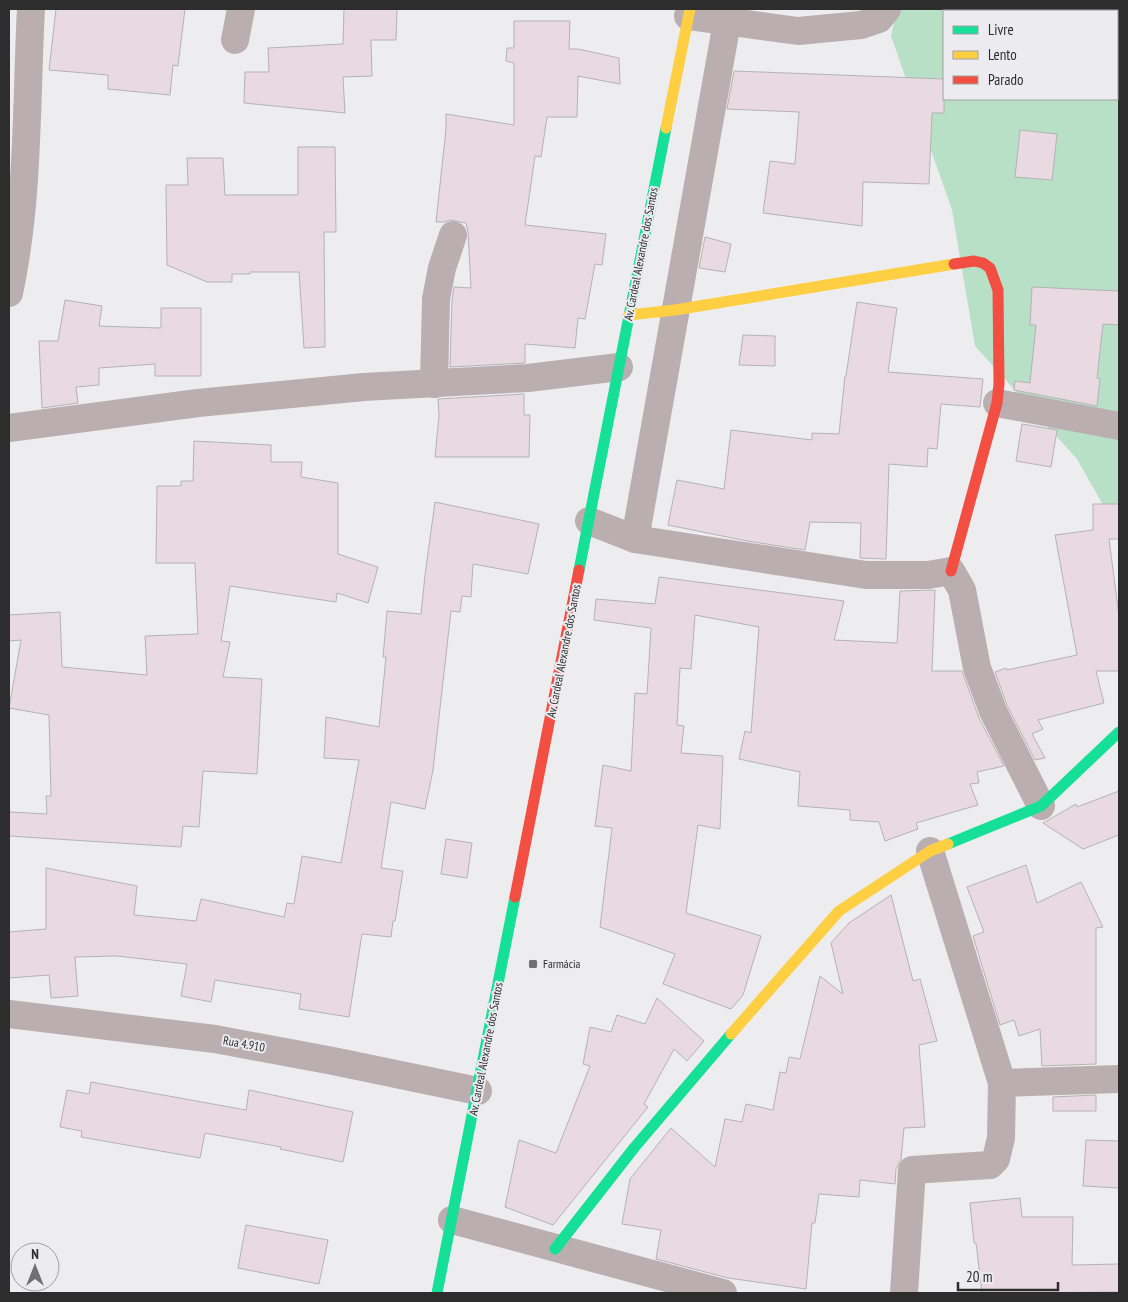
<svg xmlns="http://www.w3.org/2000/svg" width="1128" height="1302" font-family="'PT Sans Narrow',sans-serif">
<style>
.green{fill:#b8e0c6;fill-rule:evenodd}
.building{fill:#e9dae1;stroke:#b3b2b4}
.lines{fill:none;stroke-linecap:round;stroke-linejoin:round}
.street{stroke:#baaeb0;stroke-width:28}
.fast{stroke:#16e098;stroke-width:11}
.slow{stroke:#ffcf43;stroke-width:11}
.jam{stroke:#f24e42;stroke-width:11}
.poi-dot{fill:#707072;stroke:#ececf0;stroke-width:2}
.labels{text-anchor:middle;stroke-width:4;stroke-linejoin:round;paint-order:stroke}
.street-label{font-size:12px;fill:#2d2d2e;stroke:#ececf0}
.poi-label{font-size:12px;fill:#2d2d2e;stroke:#ececf0;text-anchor:start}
</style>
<rect width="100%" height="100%" fill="#ededef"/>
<path class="green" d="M 897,9 L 1119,9 L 1119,533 L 1077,459 L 975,346 L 952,210 L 891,36 ZM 944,11 L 1117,11 L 1117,99 L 944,99 Z"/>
<g class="building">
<path d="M 56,9 L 185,9 L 178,66 L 173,65 L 170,95 L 108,89 L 108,75 L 49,70 Z"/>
<path d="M 344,9 L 397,9 L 396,40 L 371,40 L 372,76 L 343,77 L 345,113 L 244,103 L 245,72 L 269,72 L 268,48 L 343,44 Z"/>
<path d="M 514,21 L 570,21 L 569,49 L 578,49 L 619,58 L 620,84 L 578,76 L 577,117 L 547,117 L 541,157 L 535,156 L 525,225 L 606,234 L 602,265 L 595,264 L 585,319 L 578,318 L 575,348 L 525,344 L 525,363 L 450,367 L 452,301 L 454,287 L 471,288 L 468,232 L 466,223 L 450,220 L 445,222 L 436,222 L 446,129 L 446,114 L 514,125 L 514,63 L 506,61 L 507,48 L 514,48 Z"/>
<path d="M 734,71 L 944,79 L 944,113 L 932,113 L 929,184 L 863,182 L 862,226 L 763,213 L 770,161 L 795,164 L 799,112 L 727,109 Z"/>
<path d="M 1020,130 L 1057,134 L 1052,180 L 1015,177 Z"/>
<path d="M 298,147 L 335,147 L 336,232 L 324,232 L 325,347 L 304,348 L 299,272 L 250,272 L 250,274 L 232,274 L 232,282 L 207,282 L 167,265 L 166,185 L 188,185 L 187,158 L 223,158 L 225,195 L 298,195 Z"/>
<path d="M 705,237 L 731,244 L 725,272 L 699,268 Z"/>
<path d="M 1032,287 L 1119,291 L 1119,325 L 1103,324 L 1097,378 L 1100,379 L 1097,406 L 1014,390 L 1015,381 L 1030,383 L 1036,325 L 1030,325 Z"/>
<path d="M 65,300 L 102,306 L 99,326 L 127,327 L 161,328 L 161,308 L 201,308 L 201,376 L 155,376 L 155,364 L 99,368 L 99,385 L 76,387 L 78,403 L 42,408 L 39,341 L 58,341 Z"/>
<path d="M 857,302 L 897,308 L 888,372 L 983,379 L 980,407 L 941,404 L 937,449 L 928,448 L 927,467 L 889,464 L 886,559 L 860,558 L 861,523 L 810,522 L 805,550 L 747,541 L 668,525 L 677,480 L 724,489 L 731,430 L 812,440 L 812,433 L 839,434 L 845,376 L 846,376 Z"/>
<path d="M 743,335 L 775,336 L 775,366 L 739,365 Z"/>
<path d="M 524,394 L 524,415 L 530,415 L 529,457 L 435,457 L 439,416 L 438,399 Z"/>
<path d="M 1022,424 L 1057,430 L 1051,467 L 1016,461 Z"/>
<path d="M 194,441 L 271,445 L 271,462 L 302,462 L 301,477 L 338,483 L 338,554 L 378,567 L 368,603 L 337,593 L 336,602 L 230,586 L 221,641 L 230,642 L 223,677 L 262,679 L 257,774 L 203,771 L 199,827 L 183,826 L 181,847 L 9,836 L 9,812 L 47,814 L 46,796 L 51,796 L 49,715 L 9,708 L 21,640 L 9,641 L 9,615 L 60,612 L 62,667 L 147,675 L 145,636 L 198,634 L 195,563 L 156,563 L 157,486 L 181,486 L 181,481 L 193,481 Z"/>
<path d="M 435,502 L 539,524 L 528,574 L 473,564 L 471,597 L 462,596 L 460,612 L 451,611 L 433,770 L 425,809 L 391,802 L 381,868 L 403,871 L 395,921 L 393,921 L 391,937 L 362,934 L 349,1017 L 299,1009 L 301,994 L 215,980 L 211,1002 L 181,996 L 187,964 L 117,956 L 75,957 L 78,996 L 51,998 L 49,975 L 9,978 L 9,932 L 46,929 L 46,868 L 137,886 L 134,915 L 196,921 L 201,899 L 284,917 L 287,903 L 294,904 L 302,856 L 341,863 L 359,760 L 324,758 L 326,717 L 379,727 L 386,657 L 383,657 L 387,611 L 421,614 L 425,575 Z"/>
<path d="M 1093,504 L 1119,504 L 1119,539 L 1109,539 L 1119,616 L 1119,671 L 1096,671 L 1104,703 L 1038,720 L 1043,729 L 1032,734 L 1045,758 L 1035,760 L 1007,705 L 995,672 L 1006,668 L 1007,670 L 1077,655 L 1055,535 L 1093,530 Z"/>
<path d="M 659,577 L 844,601 L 834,640 L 897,643 L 900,591 L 935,590 L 932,671 L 962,671 L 979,718 L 1004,766 L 977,772 L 979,783 L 970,784 L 978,805 L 916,823 L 918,829 L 885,841 L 879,822 L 850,820 L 850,810 L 798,806 L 800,772 L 739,759 L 745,731 L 751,733 L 759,627 L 695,615 L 691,669 L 680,668 L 677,725 L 684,726 L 681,753 L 723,756 L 720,829 L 698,825 L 686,913 L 761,936 L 743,995 L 731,1009 L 663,984 L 675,954 L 600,927 L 612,828 L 595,826 L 603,765 L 631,771 L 635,693 L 647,694 L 651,628 L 594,620 L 596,599 L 655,604 Z"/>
<path d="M 1119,791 L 1119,835 L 1083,849 L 1043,823 L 1076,804 L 1077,807 Z"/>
<path d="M 446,839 L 472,843 L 467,878 L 441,874 Z"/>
<path d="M 1026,865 L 1037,903 L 1081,882 L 1103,927 L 1096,928 L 1096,1064 L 1042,1066 L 1040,1029 L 1019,1036 L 1014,1020 L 1000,1025 L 973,936 L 984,932 L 967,887 Z"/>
<path d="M 891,895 L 913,981 L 920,979 L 937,1041 L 919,1045 L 925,1127 L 904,1128 L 901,1159 L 896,1169 L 895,1184 L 860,1180 L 859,1197 L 819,1194 L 815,1223 L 812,1223 L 806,1289 L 728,1278 L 656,1259 L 661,1230 L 622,1224 L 630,1179 L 671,1128 L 715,1167 L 725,1119 L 742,1122 L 746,1104 L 773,1110 L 780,1072 L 786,1073 L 789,1057 L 800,1059 L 820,976 L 843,994 L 831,943 L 849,923 Z"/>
<path d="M 657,998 L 704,1041 L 687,1061 L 674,1049 L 644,1104 L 648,1107 L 553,1225 L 505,1207 L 519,1140 L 556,1153 L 590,1066 L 583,1064 L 590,1027 L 611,1032 L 617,1015 L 645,1024 Z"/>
<path d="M 91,1082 L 246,1110 L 249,1090 L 353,1112 L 343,1162 L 280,1149 L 281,1147 L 205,1133 L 200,1158 L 81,1137 L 82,1131 L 60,1127 L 67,1090 L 89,1094 Z"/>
<path d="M 1096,1095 L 1096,1111 L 1053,1111 L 1053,1097 Z"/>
<path d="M 1086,1140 L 1119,1141 L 1119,1188 L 1083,1186 Z"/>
<path d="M 1020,1198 L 1022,1217 L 1073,1217 L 1072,1265 L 1119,1264 L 1119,1292 L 982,1293 L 976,1243 L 974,1243 L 970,1203 Z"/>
<path d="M 246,1225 L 328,1240 L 319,1284 L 238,1268 Z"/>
</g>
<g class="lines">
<g class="street">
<path d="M 688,16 L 798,31 L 861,25 L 879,19 L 887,9"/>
<path d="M 235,40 L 241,9"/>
<path d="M 9,293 C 29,200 26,104 31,9"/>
<path d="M 434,384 L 436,299 L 442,268 L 453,235"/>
<path d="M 997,403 L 1119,426"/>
<path d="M 9,428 L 198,403 L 364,387 L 528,378 L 619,367"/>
<path d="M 589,521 L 635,539 L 866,575 L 928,575 L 951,571 L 962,590 L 977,668 L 993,711 L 1041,806"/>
<path d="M 635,539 L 727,22"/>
<path d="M 9,1014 L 215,1039 L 333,1061 L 478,1091"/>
<path d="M 1002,1083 L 1119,1079"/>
<path d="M 452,1220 L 723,1293"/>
<path d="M 904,1293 L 912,1170 L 990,1165 L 996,1159 L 1001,1138 L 1002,1083 L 930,851"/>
</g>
<g class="fast">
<path d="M 579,570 L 666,128"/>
<path d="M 948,844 L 1041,806 L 1119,732"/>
<path d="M 555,1249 L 634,1148 L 731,1034"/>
<path d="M 437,1293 L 515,897"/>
</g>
<g class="slow">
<path d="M 666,128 L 690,9"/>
<path d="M 629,315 L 675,310 L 954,264"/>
<path d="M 731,1034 L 839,911 L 930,851 L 948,844"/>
</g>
<g class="jam">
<path d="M 951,571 L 997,403 L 999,384 L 998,290 L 990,268 L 983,263 L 974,261 L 954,264"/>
<path d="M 515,897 L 579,570"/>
</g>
</g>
<rect class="poi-dot" x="528" y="959" width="10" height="10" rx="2.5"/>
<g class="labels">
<g class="street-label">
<text transform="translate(641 254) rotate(-79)" y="4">Av. Cardeal Alexandre dos Santos</text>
<text transform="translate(564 651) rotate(-79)" y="4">Av. Cardeal Alexandre dos Santos</text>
<text transform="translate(244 1044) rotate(10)" y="4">Rua 4.910</text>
<text transform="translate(486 1049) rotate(-79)" y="4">Av. Cardeal Alexandre dos Santos</text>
</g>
<g class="poi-label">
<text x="543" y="968">Farmácia</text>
</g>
</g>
<rect width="1128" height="1302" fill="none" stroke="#2d2d2e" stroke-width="20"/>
<rect x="943" y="10" width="175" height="90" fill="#ececf0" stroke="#a0a0a2"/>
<rect x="953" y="26" width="25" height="8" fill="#16e098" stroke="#a0a0a2"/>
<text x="988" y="35" font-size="15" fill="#2d2d2e">Livre</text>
<rect x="953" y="51" width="25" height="8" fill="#ffcf43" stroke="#a0a0a2"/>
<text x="988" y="60" font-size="15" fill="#2d2d2e">Lento</text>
<rect x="953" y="76" width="25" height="8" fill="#f24e42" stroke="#a0a0a2"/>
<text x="988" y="85" font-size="15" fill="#2d2d2e">Parado</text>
<g transform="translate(35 1267)"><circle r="24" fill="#ececf0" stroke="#a0a0a2"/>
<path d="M0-4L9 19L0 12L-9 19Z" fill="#707072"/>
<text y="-8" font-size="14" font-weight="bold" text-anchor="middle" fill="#2d2d2e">N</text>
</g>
<path d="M958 1282v8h100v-8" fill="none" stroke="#2d2d2e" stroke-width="2.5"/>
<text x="966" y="1282" font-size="15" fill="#2d2d2e" stroke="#ececf0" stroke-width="4" paint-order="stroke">20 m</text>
</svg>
